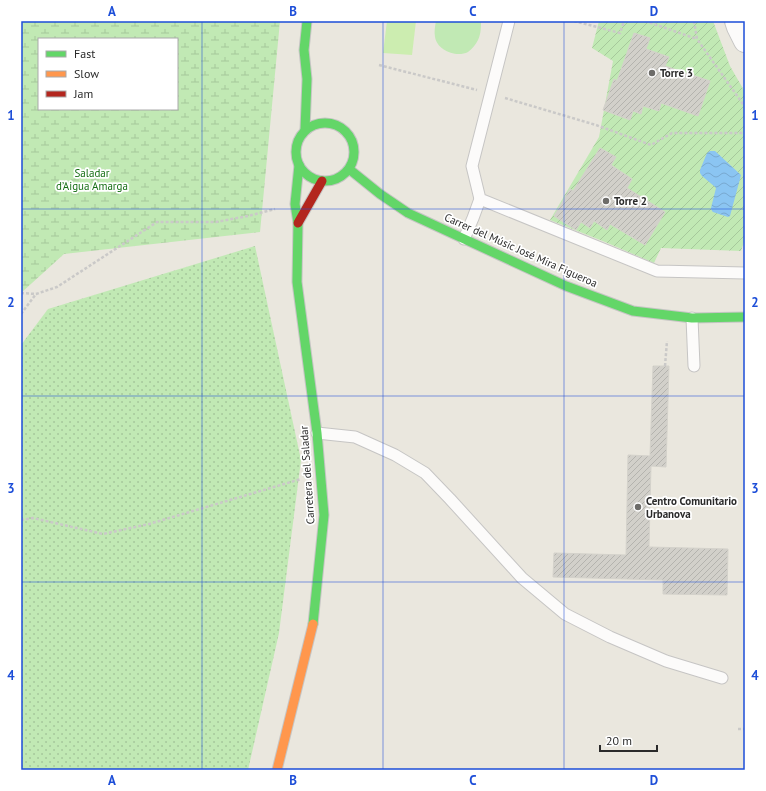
<svg xmlns="http://www.w3.org/2000/svg" width="766" height="791" font-family="'PT Sans',sans-serif">
<style>
.grass{fill:url(#grass-dots)}
.wetland{fill:url(#wetland-marsh);fill-rule:evenodd}
.park{fill:#c1e9b4}
.garden{fill:url(#garden-furrows)}
.pitch{fill:#ccedb0}
.water{fill:url(#water-waves)}
.building{fill:url(#building-hatch);stroke:#d4d2cb}
.lines{fill:none;stroke-linecap:round;stroke-linejoin:round}
.lane-casing{stroke:#c6c5c4;stroke-width:13}
.street-casing{stroke:#c6c5c4;stroke-width:24}
.fast-casing{stroke:#c6c5c4;stroke-width:11}
.slow-casing{stroke:#c6c5c4;stroke-width:11}
.jam-casing{stroke:#c6c5c4;stroke-width:11}
.path{stroke:#cac9c8;stroke-width:2.5;stroke-dasharray:3 2;stroke-linecap:butt}
.lane{stroke:#fcfbfa;stroke-width:11}
.street{stroke:#fcfbfa;stroke-width:22}
.fast{stroke:#63d668;stroke-width:9}
.slow{stroke:#ff974d;stroke-width:9}
.jam{stroke:#b3261e;stroke-width:9}
.grid{fill:none;stroke:#1d4ed8;stroke-width:1;stroke-opacity:0.55}
.poi-dot{fill:#6d6c69;stroke:#fff;stroke-width:1.5}
.labels{text-anchor:middle;stroke-width:3.5;stroke-linejoin:round;paint-order:stroke}
.poi-label{font-size:11px;font-weight:bold;fill:#2a2a2a;stroke:#fff;text-anchor:start}
.park-label{font-size:11px;fill:#156e13;stroke:#fff}
.street-label{font-size:11px;fill:#2a2a2a;stroke:#fff}
.neatline{fill:none;stroke:#1d4ed8;stroke-width:1.5}
.grid-label{font-size:13px;text-anchor:middle;font-weight:bold;fill:#1d4ed8}
</style>
<defs>
<pattern id="grass-dots" width="8" height="8" patternUnits="userSpaceOnUse"><rect width="8" height="8" fill="#c1e9b4"/><path d="M2 2h.1M6 6h.1" fill="none" stroke="#a6c89b" stroke-width="1.8" stroke-linecap="round"/></pattern>
<pattern id="wetland-marsh" width="20" height="14" patternUnits="userSpaceOnUse"><rect width="20" height="14" fill="#c1e9b4"/><path d="M1 5h8M5 5V1M11 12h8M15 12V8" fill="none" stroke="#a6c89b"/></pattern>
<pattern id="garden-furrows" width="10" height="10" patternUnits="userSpaceOnUse"><rect width="10" height="10" fill="#c1e9b4"/><path d="M-1 1l2-2M0 10L10 0M9 11l2-2" fill="none" stroke="#a6c89b"/></pattern>
<pattern id="water-waves" width="16" height="10" patternUnits="userSpaceOnUse"><rect width="16" height="10" fill="#8bc5f2"/><path d="M0 5q4-4 8 0t8 0" fill="none" stroke="#78a9d0"/></pattern>
<pattern id="building-hatch" width="6" height="6" patternUnits="userSpaceOnUse"><rect width="6" height="6" fill="#d2d0ca"/><path d="M-1 1l2-2M0 6l6-6M5 7l2-2" fill="none" stroke="#b4b3ae"/></pattern>
</defs>
<rect width="100%" height="100%" fill="#eae7de"/>
<path class="grass" d="M 255,246 L 301,460 L 279,633 L 248,770 L 21,770 L 21,345 L 48,309 Z"/>
<path class="wetland" d="M 21,21 L 280,21 L 260,232 L 64,254 L 21,293 ZM 39,39 L 177,39 L 177,109 L 39,109 Z"/>
<path class="park" d="M 436,21 L 481,21 C 481,27 481,34 478,40 C 476,44 472,49 468,52 C 456,58 437,50 435,37 C 434,32 435,26 436,21 Z"/>
<path class="garden" d="M 599,21 L 713,21 L 730,66 L 745,92 L 745,239 L 741,251 L 661,248 L 654,263 L 605,242 L 550,220 L 599,137 L 613,61 L 592,48 Z"/>
<path class="pitch" d="M 387,21 L 416,21 L 412,55 L 383,53 Z"/>
<path class="water" d="M 710,151 L 715,151 L 741,175 L 740,179 L 730,216 L 728,217 L 713,212 L 712,211 L 711,208 L 716,188 L 714,186 L 702,176 L 700,173 L 700,170 L 707,153 Z"/>
<g class="building">
<path d="M 634,33 L 650,38 L 646,49 L 669,57 L 665,66 L 710,81 L 698,116 L 661,103 L 659,111 L 643,106 L 641,114 L 633,111 L 630,120 L 603,110 L 614,79 L 617,81 Z"/>
<path d="M 600,148 L 616,157 L 611,165 L 632,179 L 627,188 L 665,212 L 645,245 L 610,224 L 607,230 L 594,221 L 590,228 L 581,222 L 576,230 L 554,216 L 570,189 L 573,191 Z"/>
<path d="M 653,366 L 669,366 L 666,467 L 651,466 L 649,547 L 728,549 L 727,595 L 663,594 L 663,580 L 553,577 L 554,553 L 626,555 L 628,455 L 650,456 Z"/>
</g>
<g class="lines">
<g class="lane-casing">
<g id="lane">
<path d="M 509,21 L 472,166 L 480,199 L 657,271 L 745,273"/>
<path d="M 464,239 L 473,218 L 480,199"/>
<path d="M 692,318 L 694,366"/>
<path d="M 317,433 L 355,437 L 395,455 L 425,473 L 450,499 L 522,578 L 565,614 L 610,637 L 666,661 L 722,678"/>
</g>
</g>
<g class="street-casing">
<path id="street" d="M 736,21 L 738,27 L 745,41"/>
</g>
<g class="fast-casing">
<g id="fast">
<circle cx="325" cy="152" r="29"/>
<path d="M 305,130 L 307,79 L 304,50 L 307,21"/>
<path d="M 299,165 L 295,204 L 298,223 L 297,282 L 317,433 L 324,515 L 313,624"/>
<path d="M 349,169 L 380,194 L 408,213 L 566,286 L 633,311 L 692,318 L 745,317"/>
</g>
</g>
<g class="slow-casing">
<path id="slow" d="M 277,770 L 313,624"/>
</g>
<g class="jam-casing">
<path id="jam" d="M 298,223 L 322,181"/>
</g>
<g class="path">
<path d="M 574,21 L 620,33 L 624,21"/>
<path d="M 645,21 L 697,39"/>
<path d="M 694,21 L 697,39 L 745,107"/>
<path d="M 379,65 L 477,90"/>
<path d="M 505,98 L 596,125 L 651,145 L 672,133 L 745,133"/>
<path d="M 21,293 L 36,294 L 57,287 L 157,222 L 216,222 L 248,216 L 275,209"/>
<path d="M 21,314 L 36,294"/>
<path d="M 665,366 L 667,341"/>
<path d="M 21,520 L 33,518 L 103,534 L 149,524 L 301,479"/>
<path d="M 738,729 L 745,729"/>
</g>
<use href="#lane" class="lane"/>
<use href="#street" class="street"/>
<use href="#fast" class="fast"/>
<use href="#slow" class="slow"/>
<use href="#jam" class="jam"/>
</g>
<path class="grid" d="M 202,21 L 202,770M 383,21 L 383,770M 564,21 L 564,770M 21,209 L 745,209M 21,396 L 745,396M 21,582 L 745,582"/>
<g class="poi-dot">
<circle cx="652" cy="73" r="4"/>
<circle cx="606" cy="201" r="4"/>
<circle cx="638" cy="507" r="4"/>
</g>
<g class="labels">
<g class="poi-label">
<text x="660" y="77">Torre 3</text>
<text x="614" y="205">Torre 2</text>
<text x="646" y="505">Centro Comunitario<tspan x="646" dy="13">Urbanova</tspan></text>
</g>
<g class="park-label">
<text x="92" y="177">Saladar<tspan x="92" dy="13">d’Aigua Amarga</tspan></text>
</g>
<g class="street-label">
<text transform="translate(521 250) rotate(24)" y="4">Carrer del Músic José Mira Figueroa</text>
<text transform="translate(307 475) rotate(-94)" y="4">Carretera del Saladar</text>
</g>
</g>
<rect width="766" height="791" fill="none" stroke="#ffffff" stroke-width="44"/>
<rect x="38" y="38" width="140" height="72" fill="#ffffff" stroke="#aaaaaa"/>
<rect x="46" y="51" width="20" height="6" fill="#63d668" stroke="#aaaaaa"/>
<text x="74" y="58" font-size="12" fill="#2a2a2a">Fast</text>
<rect x="46" y="71" width="20" height="6" fill="#ff974d" stroke="#aaaaaa"/>
<text x="74" y="78" font-size="12" fill="#2a2a2a">Slow</text>
<rect x="46" y="91" width="20" height="6" fill="#b3261e" stroke="#aaaaaa"/>
<text x="74" y="98" font-size="12" fill="#2a2a2a">Jam</text>
<path d="M600 745v6h57v-6" fill="none" stroke="#2a2a2a" stroke-width="2"/>
<text x="606" y="745" font-size="12" fill="#2a2a2a" stroke="#ffffff" stroke-width="3" paint-order="stroke">20 m</text>
<rect x="22" y="22" width="722" height="747" class="neatline"/>
<g class="grid-label">
<text x="112" y="16">A</text>
<text x="293" y="16">B</text>
<text x="473" y="16">C</text>
<text x="654" y="16">D</text>
<text x="11" y="120">1</text>
<text x="755" y="120">1</text>
<text x="11" y="307">2</text>
<text x="755" y="307">2</text>
<text x="11" y="493">3</text>
<text x="755" y="493">3</text>
<text x="11" y="680">4</text>
<text x="755" y="680">4</text>
<text x="112" y="785">A</text>
<text x="293" y="785">B</text>
<text x="473" y="785">C</text>
<text x="654" y="785">D</text>
</g>
</svg>
